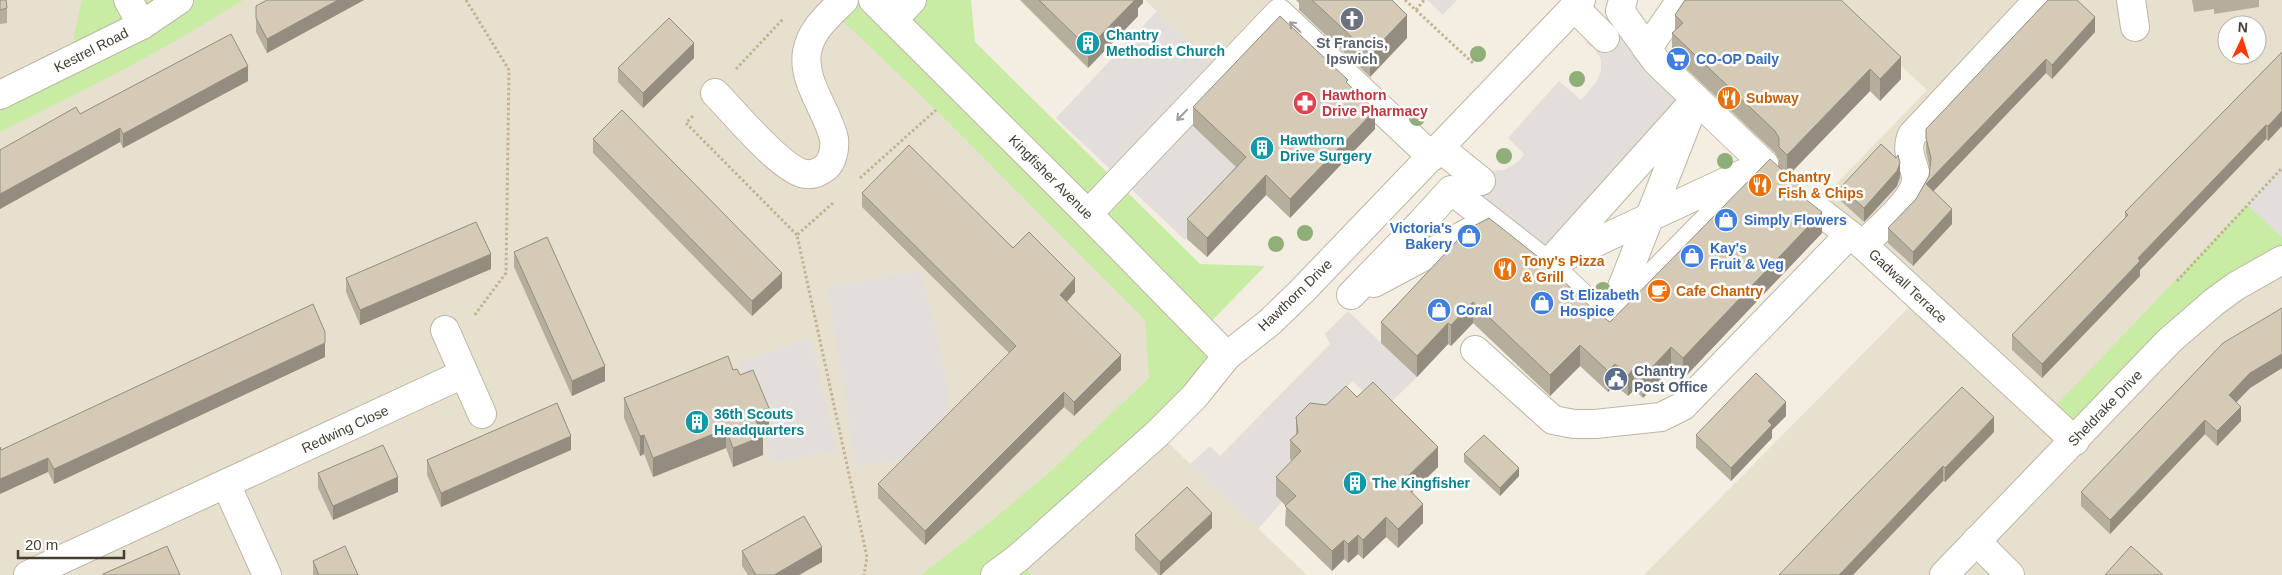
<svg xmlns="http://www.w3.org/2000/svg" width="2282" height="575" font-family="Helvetica,sans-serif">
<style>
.residential{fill:#e7e0ce;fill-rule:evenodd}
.green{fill:#c9eca5}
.parking{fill:#e2dfdb}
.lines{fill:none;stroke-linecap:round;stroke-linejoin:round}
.minor-casing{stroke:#beb6a4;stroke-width:30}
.path{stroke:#c2b393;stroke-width:3;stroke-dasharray:2.5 2.5;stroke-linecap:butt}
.minor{stroke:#fff;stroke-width:28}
.tree{fill:#90ae77}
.wall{fill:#b6ae9d}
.shaded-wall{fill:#948d7f}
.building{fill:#d4cab6;stroke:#948d7f}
.oneway{stroke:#a29e98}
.labels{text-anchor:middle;stroke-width:5;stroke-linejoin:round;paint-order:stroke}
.culture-label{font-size:14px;font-weight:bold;fill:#0d838f;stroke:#fff;text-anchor:start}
.worship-label{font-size:14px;font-weight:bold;fill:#5b616d;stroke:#fff}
.street-label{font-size:14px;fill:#443e32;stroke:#fff}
.shop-label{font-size:14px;font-weight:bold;fill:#366cbe;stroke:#fff;text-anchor:start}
.health-label{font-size:14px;font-weight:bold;fill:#be3a42;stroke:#fff;text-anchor:start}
.food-label{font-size:14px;font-weight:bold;fill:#c56008;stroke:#fff;text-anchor:start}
.service-label{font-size:14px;font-weight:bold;fill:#4e5e75;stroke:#fff;text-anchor:start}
</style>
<rect width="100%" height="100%" fill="#f3eee1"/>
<g class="residential">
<path d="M 0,0 L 912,0 L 1227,356 L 1158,433 L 1307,575 L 0,575 Z"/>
<path d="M 1145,0 L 1275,0 L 1212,64 Z"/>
<path d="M 1830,0 L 2282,0 L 2282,575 L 1644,575 L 1919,297 L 1814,207 L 1927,90 ZM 2227,25 L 2257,25 L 2257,55 L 2227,55 Z"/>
</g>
<g class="green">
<path d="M 82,0 L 243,0 C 165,50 83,91 0,132 L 0,95 L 76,58 L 74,35 Z"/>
<path d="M 821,0 L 971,0 L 975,42 L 1200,264 L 1265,266 L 1202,331 L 1227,356 L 1018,558 L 1032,575 L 921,575 L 996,517 L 1051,471 L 1149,378 L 1145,320 L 936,110 Z"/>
<path d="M 2247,205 L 2282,237 L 2282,260 L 2075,441 L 2047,415 Z"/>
</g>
<g class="parking">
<path d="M 1427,0 L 1457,0 L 1443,15 Z"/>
<path d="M 1157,11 L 1231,81 L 1191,124 L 1246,176 L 1185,240 L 1056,118 Z"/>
<path d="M 1610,19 L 1679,101 L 1547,247 L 1473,190 L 1489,171 L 1504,170 L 1518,162 L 1524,154 L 1508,138 L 1559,81 L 1581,100 L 1597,81 L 1601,71 L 1601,59 L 1594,48 L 1586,43 Z"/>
<path d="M 2282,168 L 2282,237 L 2247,205 Z"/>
<path d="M 921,271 L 940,346 L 949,394 L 948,422 L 911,457 L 856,468 L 827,286 Z"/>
<path d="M 1348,311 L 1417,377 L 1382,411 L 1353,381 L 1296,436 L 1301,470 L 1276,496 L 1282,502 L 1258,529 L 1190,464 L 1210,446 L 1220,456 L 1330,344 L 1325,334 Z"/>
<path d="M 811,337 L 837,451 L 771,462 L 765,435 L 774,428 L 755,386 L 747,388 L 739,362 Z"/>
</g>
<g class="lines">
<g class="minor-casing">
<g id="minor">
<path d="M 128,0 L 142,25"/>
<path d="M 873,0 L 1088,214 L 1227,356"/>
<path d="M 1623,0 L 1620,11 L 1656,61 L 1764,164"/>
<path d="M 2038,0 L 1912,135 C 1905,151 1913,161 1916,176 C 1919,197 1877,230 1863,245 L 2075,441"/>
<path d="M 2131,0 L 2135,27"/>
<path d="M 1574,7 L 1605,38"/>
<path d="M 893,20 L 912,0"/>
<path d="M 1647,49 L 1681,0"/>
<path d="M 715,93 C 733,111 781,170 805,174 C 812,175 820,172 826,167 C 833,161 835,148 834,139 C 828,111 802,82 807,52 C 811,29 829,15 844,0"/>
<path d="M 0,95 L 142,25 L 179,0"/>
<path d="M 1440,148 L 1481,181"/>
<path d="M 1764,164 L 1608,323 L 1547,265 Z"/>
<path d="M 1814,207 L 1863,245"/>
<path d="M 1088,214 L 1279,13 L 1432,157"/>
<path d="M 1374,283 L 1490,221"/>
<path d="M 1351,295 L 1421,223 L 1451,190 L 1547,265 L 1696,99 L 1608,323"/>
<path d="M 445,330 L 482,414"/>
<path d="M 1475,350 L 1553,420 L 1574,424 L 1595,424 L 1661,417 L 1683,406 L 1849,235"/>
<path d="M 226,484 L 267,575"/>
<path d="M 1976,541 L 2010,575"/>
<path d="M 28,575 L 463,374"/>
<path d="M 995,575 L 1018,558 L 1158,433 L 1194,397 L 1227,356 L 1270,322 L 1302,291 L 1581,0"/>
<path d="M 1944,575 L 2169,341 L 2214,302 L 2236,286 L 2282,260"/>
</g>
</g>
<g class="path">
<path d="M 466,0 L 509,70 L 506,273 L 474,316"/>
<path d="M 1405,0 L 1474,64"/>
<path d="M 1416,10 L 1424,0"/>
<path d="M 736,69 L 783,19"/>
<path d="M 693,116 L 686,123 L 797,235"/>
<path d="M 860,178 L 936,110"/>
<path d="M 833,203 L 797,235 L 867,557 L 864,575"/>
<path d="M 2177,281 L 2282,168"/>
</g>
<use href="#minor" class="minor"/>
</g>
<g class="tree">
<circle cx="1478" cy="54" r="8"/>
<circle cx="1577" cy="79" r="8"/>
<circle cx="1417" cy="118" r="8"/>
<circle cx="1504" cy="156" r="8"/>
<circle cx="1725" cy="161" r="8"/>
<circle cx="1305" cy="233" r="8"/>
<circle cx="1276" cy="244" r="8"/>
<circle cx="1603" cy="290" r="8"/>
</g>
<g class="wall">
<path d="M 0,0 L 7,8 L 7,23 L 0,24 Z"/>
<path d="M 267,0 L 364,0 L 267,53 L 256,32 L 256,6 Z"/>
<path d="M 1020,0 L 1143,0 L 1143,3 L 1138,8 L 1138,16 L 1088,68 Z"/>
<path d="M 1296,0 L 1392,0 L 1407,38 L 1370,77 L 1299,10 L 1299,3 Z"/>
<path d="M 1685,0 L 1901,79 L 1880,101 L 1870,91 L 1788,175 L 1800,192 L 1822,233 L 1683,379 L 1671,368 L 1643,398 L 1634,390 L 1628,396 L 1615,385 L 1608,392 L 1580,366 L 1550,396 L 1473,323 L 1451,346 L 1448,344 L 1417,377 L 1381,343 L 1381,322 L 1468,229 L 1597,313 L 1610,322 L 1779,166 L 1779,160 L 1775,153 L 1672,55 L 1672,33 L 1675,31 L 1675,15 Z"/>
<path d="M 2048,0 L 2095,32 L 2052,79 L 2046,73 L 1933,191 L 1952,224 L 1913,266 L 1888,243 L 1888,228 L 1916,199 L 1929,176 L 1930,169 L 1926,152 L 1926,129 Z"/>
<path d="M 2192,0 L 2259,0 L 2259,7 L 2214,14 L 2214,9 L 2194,12 Z"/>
<path d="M 2282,52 L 2268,141 L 2266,139 L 2140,270 L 2140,276 L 2042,378 L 2012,350 L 2012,335 L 2125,218 L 2125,212 Z"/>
<path d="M 694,58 L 643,108 L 618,82 L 618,68 Z"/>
<path d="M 248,81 L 123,148 L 120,142 L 0,209 L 0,150 L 80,114 Z"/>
<path d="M 1348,84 L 1375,129 L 1290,218 L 1266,195 L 1207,257 L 1187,239 L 1187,219 L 1236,167 L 1193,126 L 1193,107 Z"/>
<path d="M 593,139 L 782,288 L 752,316 L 593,153 Z"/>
<path d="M 1900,177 L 1897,186 L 1864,222 L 1841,201 L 1841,187 Z"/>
<path d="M 862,193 L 1013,248 L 1075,292 L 1067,302 L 1121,370 L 1074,416 L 1064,407 L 925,545 L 878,498 L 878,484 L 1009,353 L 862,207 Z"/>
<path d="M 514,252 L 605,381 L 572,396 L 514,267 Z"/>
<path d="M 491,269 L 360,325 L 346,292 L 346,278 Z"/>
<path d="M 2282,308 L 2282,368 L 2250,388 L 2236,402 L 2241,421 L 2217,446 L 2205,434 L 2110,534 L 2081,506 L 2081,492 Z"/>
<path d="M 325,357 L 54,484 L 48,472 L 1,450 Z"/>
<path d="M 733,370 L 740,375 L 769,427 L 760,431 L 763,455 L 733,467 L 726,448 L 653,477 L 644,454 L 640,456 L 624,418 L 624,398 Z"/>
<path d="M 1357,397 L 1438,467 L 1412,492 L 1423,523 L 1398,548 L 1386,537 L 1363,559 L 1358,554 L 1348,563 L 1344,559 L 1332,571 L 1285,525 L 1286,506 L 1276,496 L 1276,477 L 1292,461 L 1290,459 L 1290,440 L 1296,435 L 1296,417 L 1326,405 Z"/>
<path d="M 1786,416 L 1772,430 L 1772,438 L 1731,481 L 1696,448 L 1696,435 Z"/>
<path d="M 1994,432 L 1945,482 L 1943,481 L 1779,575 Z"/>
<path d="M 571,450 L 441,507 L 427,475 L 427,460 Z"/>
<path d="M 1464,454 L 1519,476 L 1500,496 L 1464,462 Z"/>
<path d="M 318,473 L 398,492 L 333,520 L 318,488 Z"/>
<path d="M 1212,528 L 1161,575 L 1159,575 L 1135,550 L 1135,535 Z"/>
<path d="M 742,551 L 822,562 L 799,575 L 748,575 L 742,566 Z"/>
<path d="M 313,561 L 358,575 L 313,575 Z"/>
</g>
<g class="shaded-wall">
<path d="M 338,0 L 364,0 L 267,53 L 267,39 Z"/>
<path d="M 1134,0 L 1143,0 L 1143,3 L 1138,8 L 1138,16 L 1088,68 L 1088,48 Z"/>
<path d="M 1407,15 L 1407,38 L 1370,77 L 1370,54 Z"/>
<path d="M 2095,17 L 2095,32 L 2052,79 L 2052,65 Z"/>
<path d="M 694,43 L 694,58 L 643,108 L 643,93 Z"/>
<path d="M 1901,57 L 1901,79 L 1880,101 L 1880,79 Z"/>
<path d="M 2046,59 L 2046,73 L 1926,199 L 1926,184 Z"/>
<path d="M 248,66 L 248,81 L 123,148 L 123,134 Z"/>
<path d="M 1870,69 L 1870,91 L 1787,177 L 1787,155 Z"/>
<path d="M 1375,110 L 1375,129 L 1290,218 L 1290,199 Z"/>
<path d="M 2282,111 L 2282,126 L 2268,141 L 2268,126 Z"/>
<path d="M 2266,125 L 2266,139 L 2140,270 L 2140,276 L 2042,378 L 2042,364 L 2138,258 Z"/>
<path d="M 120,128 L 120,142 L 0,209 L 0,194 Z"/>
<path d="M 1900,163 L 1900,177 L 1897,186 L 1864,222 L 1864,208 Z"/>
<path d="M 1266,175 L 1266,195 L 1207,257 L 1207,238 Z"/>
<path d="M 1952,209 L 1952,224 L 1913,266 L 1913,252 Z"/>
<path d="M 1822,212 L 1822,233 L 1683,379 L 1683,358 Z"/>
<path d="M 491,254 L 491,269 L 360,325 L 360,310 Z"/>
<path d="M 782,273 L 782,288 L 752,316 L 752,301 Z"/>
<path d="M 1075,278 L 1075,292 L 1060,309 L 1060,295 Z"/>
<path d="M 1473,302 L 1473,323 L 1451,346 L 1451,325 Z"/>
<path d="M 1448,323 L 1448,344 L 1417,377 L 1417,356 Z"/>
<path d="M 325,343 L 325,357 L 54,484 L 54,469 Z"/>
<path d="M 1580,345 L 1580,366 L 1550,396 L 1550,375 Z"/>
<path d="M 1671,347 L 1671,368 L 1643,398 L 1643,377 Z"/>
<path d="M 2282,354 L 2282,368 L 2250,388 L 2229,410 L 2229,395 L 2250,373 Z"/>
<path d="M 1121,355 L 1121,370 L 1074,416 L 1074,402 Z"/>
<path d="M 1615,364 L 1615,385 L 1608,392 L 1608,371 Z"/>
<path d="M 605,366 L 605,381 L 572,396 L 572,381 Z"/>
<path d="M 1634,368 L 1634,390 L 1628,396 L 1628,375 Z"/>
<path d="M 1064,392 L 1064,407 L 925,545 L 925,531 Z"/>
<path d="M 1786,402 L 1786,416 L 1772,430 L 1772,438 L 1731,481 L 1731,468 L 1768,421 Z"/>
<path d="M 2241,407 L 2241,421 L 2217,446 L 2217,431 Z"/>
<path d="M 769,408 L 769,427 L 753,433 L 753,414 Z"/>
<path d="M 1994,417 L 1994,432 L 1945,482 L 1945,468 Z"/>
<path d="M 2205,420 L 2205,434 L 2110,534 L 2110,520 Z"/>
<path d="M 726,429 L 726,448 L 653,477 L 653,458 Z"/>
<path d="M 644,435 L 644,454 L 640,456 L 640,436 Z"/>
<path d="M 571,436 L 571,450 L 441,507 L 441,493 Z"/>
<path d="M 763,436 L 763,455 L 733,467 L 733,448 Z"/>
<path d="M 1438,447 L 1438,467 L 1402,502 L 1402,482 Z"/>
<path d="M 48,458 L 48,472 L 0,494 L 0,479 Z"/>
<path d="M 1943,466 L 1943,481 L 1853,575 L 1839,575 Z"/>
<path d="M 1519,468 L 1519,476 L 1500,496 L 1500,488 Z"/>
<path d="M 398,477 L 398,492 L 333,520 L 333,506 Z"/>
<path d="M 1423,504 L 1423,523 L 1398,548 L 1398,529 Z"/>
<path d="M 1212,513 L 1212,528 L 1161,575 L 1160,575 L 1160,562 Z"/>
<path d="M 1386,517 L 1386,537 L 1363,559 L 1363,540 Z"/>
<path d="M 1358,535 L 1358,554 L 1348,563 L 1348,544 Z"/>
<path d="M 1344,540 L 1344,559 L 1332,571 L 1332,551 Z"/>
<path d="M 822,547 L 822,562 L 799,575 L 774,575 Z"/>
</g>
<g class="building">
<path d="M 0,0 L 6,0 L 7,8 L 0,10 Z"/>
<path d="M 267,0 L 338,0 L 267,39 L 256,18 L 256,6 Z"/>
<path d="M 1039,0 L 1135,0 L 1088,48 Z"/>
<path d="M 1312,0 L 1392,0 L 1407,15 L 1370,54 Z"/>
<path d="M 1685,0 L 1841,0 L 1901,57 L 1880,79 L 1870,69 L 1787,155 L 1779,147 L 1779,138 L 1775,131 L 1672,33 L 1683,23 L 1675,15 Z"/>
<path d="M 2048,0 L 2077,0 L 2095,17 L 2052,65 L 2046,59 L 1926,184 L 1952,209 L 1913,252 L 1888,228 L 1916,199 L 1929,176 L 1931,158 L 1926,138 L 1926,129 Z"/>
<path d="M 1280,16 L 1348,80 L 1346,82 L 1375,110 L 1290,199 L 1266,175 L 1207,238 L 1187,219 L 1246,157 L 1193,107 Z"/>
<path d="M 669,18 L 694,43 L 643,93 L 618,68 Z"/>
<path d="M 231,34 L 248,66 L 123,134 L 120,128 L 0,194 L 0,150 L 76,107 L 80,114 Z"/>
<path d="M 2282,52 L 2282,111 L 2268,126 L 2266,125 L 2138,258 L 2140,261 L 2042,364 L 2012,335 L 2128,215 L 2125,212 Z"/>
<path d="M 622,110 L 782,273 L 752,301 L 593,139 Z"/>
<path d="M 1881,144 L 1896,158 L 1898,155 L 1900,163 L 1897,171 L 1864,208 L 1841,187 Z"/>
<path d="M 909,145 L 1013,248 L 1029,232 L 1075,278 L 1060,295 L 1121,355 L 1074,402 L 1064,392 L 925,531 L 878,484 L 1016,346 L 862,193 Z"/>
<path d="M 1770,159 L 1799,185 L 1800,192 L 1804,198 L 1822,212 L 1683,358 L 1671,347 L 1643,377 L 1634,368 L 1628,375 L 1615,364 L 1608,371 L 1580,345 L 1550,375 L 1473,302 L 1451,325 L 1448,323 L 1417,356 L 1381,322 L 1468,229 L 1489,218 L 1537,256 L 1597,313 L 1610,322 Z"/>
<path d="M 476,222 L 491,254 L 360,310 L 346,278 Z"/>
<path d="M 547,237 L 605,366 L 572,381 L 514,252 Z"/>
<path d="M 313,304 L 325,332 L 325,343 L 54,469 L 48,458 L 0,479 L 0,447 L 1,450 Z"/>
<path d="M 2282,308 L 2282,354 L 2250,373 L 2229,395 L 2241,407 L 2217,431 L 2205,420 L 2110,520 L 2081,492 L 2223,343 Z"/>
<path d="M 728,356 L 733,370 L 737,369 L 740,375 L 753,370 L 769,408 L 753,414 L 763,436 L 733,448 L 726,429 L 653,458 L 644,435 L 640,436 L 624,398 Z"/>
<path d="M 1756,373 L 1786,402 L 1768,421 L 1772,425 L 1731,468 L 1696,435 Z"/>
<path d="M 1373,382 L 1438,447 L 1402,482 L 1423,504 L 1398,529 L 1386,517 L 1363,540 L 1358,535 L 1348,544 L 1344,540 L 1332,551 L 1285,506 L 1296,496 L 1276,477 L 1301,451 L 1290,440 L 1298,433 L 1296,417 L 1310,403 L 1326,405 L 1346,386 L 1357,397 Z"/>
<path d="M 1962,387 L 1994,417 L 1945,468 L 1943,466 L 1839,575 L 1779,575 L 1845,506 Z"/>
<path d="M 557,403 L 571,436 L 441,493 L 427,460 Z"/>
<path d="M 1484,435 L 1519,468 L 1500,488 L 1464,454 Z"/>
<path d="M 383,445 L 398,477 L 333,506 L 318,473 Z"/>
<path d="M 1187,487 L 1212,513 L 1160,562 L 1135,535 Z"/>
<path d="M 804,516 L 822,547 L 774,575 L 756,575 L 742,551 Z"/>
<path d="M 167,546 L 180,575 L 103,575 L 103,574 Z"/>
<path d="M 345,546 L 358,575 L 319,575 L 313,561 Z"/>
<path d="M 2131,546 L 2163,575 L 2105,575 Z"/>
</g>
<defs><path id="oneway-shaft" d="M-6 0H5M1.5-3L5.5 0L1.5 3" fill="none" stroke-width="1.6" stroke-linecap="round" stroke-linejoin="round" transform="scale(1.25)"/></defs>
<g class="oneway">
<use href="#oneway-shaft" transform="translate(1295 27) rotate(-137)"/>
<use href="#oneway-shaft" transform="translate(1182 115) rotate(134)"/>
</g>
<defs>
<g id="church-disc" transform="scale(1.25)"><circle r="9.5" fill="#6b7280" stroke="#fff"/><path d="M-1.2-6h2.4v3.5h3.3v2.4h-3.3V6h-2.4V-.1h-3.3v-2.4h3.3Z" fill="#fff"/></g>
<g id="building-disc" transform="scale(1.25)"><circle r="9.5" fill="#0f9aa8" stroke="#fff"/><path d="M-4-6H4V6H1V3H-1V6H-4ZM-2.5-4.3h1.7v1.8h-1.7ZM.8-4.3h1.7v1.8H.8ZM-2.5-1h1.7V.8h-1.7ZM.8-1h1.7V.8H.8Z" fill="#fff"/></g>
<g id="supermarket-disc" transform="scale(1.25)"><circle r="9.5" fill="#3f7fe0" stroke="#fff"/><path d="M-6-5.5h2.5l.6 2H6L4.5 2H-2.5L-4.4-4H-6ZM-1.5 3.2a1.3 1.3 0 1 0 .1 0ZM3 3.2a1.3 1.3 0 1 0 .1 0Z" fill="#fff"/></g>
<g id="restaurant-disc" transform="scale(1.25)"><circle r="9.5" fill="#e8710a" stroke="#fff"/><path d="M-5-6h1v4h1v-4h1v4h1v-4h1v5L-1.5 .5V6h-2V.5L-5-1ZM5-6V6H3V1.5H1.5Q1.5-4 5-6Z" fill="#fff"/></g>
<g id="pharmacy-disc" transform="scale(1.25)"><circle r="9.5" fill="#e0444e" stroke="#fff"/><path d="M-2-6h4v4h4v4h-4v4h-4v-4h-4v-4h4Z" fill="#fff"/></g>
<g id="shop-disc" transform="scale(1.25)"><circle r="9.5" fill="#3f7fe0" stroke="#fff"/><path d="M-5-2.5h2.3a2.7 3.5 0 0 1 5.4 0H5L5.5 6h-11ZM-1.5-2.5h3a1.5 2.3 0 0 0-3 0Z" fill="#fff"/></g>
<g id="cafe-disc" transform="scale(1.25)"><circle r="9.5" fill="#e8710a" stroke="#fff"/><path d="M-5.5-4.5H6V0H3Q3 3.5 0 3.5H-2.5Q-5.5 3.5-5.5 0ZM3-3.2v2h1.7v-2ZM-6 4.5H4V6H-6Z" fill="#fff"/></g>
<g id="civic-disc" transform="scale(1.25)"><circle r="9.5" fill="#5c6f8a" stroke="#fff"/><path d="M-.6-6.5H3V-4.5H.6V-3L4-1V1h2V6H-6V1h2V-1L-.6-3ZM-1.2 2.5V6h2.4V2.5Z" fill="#fff"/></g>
</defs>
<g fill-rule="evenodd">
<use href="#church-disc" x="1352" y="19"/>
<use href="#building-disc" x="1088" y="43"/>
<use href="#supermarket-disc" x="1678" y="59"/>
<use href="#restaurant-disc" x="1729" y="98"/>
<use href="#pharmacy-disc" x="1305" y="103"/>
<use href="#building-disc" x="1262" y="148"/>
<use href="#restaurant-disc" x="1760" y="185"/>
<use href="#shop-disc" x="1726" y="220"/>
<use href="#shop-disc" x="1469" y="236"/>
<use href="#shop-disc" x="1692" y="256"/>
<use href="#restaurant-disc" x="1505" y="269"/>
<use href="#cafe-disc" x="1659" y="291"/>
<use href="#shop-disc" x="1542" y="303"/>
<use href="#shop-disc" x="1439" y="310"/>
<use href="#civic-disc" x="1616" y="379"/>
<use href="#building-disc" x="697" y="422"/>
<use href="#building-disc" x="1355" y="483"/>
</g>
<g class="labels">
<g class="culture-label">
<text x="1106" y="40">Chantry<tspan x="1106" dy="16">Methodist Church</tspan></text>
<text x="1280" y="145">Hawthorn<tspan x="1280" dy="16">Drive Surgery</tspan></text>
<text x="714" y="419">36th Scouts<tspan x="714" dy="16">Headquarters</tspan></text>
<text x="1372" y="488">The Kingfisher</text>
</g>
<g class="worship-label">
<text x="1352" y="48">St Francis,<tspan x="1352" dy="16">Ipswich</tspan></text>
</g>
<g class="street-label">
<text transform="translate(91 50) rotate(-27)" y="5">Kestrel Road</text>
<text transform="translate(1051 177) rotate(45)" y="5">Kingfisher Avenue</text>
<text transform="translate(1908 286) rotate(43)" y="5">Gadwall Terrace</text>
<text transform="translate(1295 295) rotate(-44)" y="5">Hawthorn Drive</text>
<text transform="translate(2105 408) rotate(-46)" y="5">Sheldrake Drive</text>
<text transform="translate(345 429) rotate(-25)" y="5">Redwing Close</text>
</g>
<g class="shop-label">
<text x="1696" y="64">CO-OP Daily</text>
<text x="1744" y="225">Simply Flowers</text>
<text x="1452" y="233" text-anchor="end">Victoria's<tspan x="1452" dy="16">Bakery</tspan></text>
<text x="1710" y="253">Kay's<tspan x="1710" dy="16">Fruit &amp; Veg</tspan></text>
<text x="1560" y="300">St Elizabeth<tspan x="1560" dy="16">Hospice</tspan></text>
<text x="1456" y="315">Coral</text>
</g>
<g class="health-label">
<text x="1322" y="100">Hawthorn<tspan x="1322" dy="16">Drive Pharmacy</tspan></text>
</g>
<g class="food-label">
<text x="1746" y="103">Subway</text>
<text x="1778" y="182">Chantry<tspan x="1778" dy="16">Fish &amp; Chips</tspan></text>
<text x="1522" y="266">Tony's Pizza<tspan x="1522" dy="16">&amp; Grill</tspan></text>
<text x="1676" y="296">Cafe Chantry</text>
</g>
<g class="service-label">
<text x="1634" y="376">Chantry<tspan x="1634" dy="16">Post Office</tspan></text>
</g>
</g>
<g transform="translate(2242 40) rotate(4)"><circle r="24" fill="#ffffff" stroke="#b4b2ad"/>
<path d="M0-4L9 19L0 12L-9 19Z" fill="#ff3b0c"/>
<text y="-8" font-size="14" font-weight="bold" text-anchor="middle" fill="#443e32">N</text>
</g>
<path d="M18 550v8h106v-8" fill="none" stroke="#443e32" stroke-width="2.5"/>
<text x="25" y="550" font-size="15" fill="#443e32" stroke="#ffffff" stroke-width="4" paint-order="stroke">20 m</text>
</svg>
